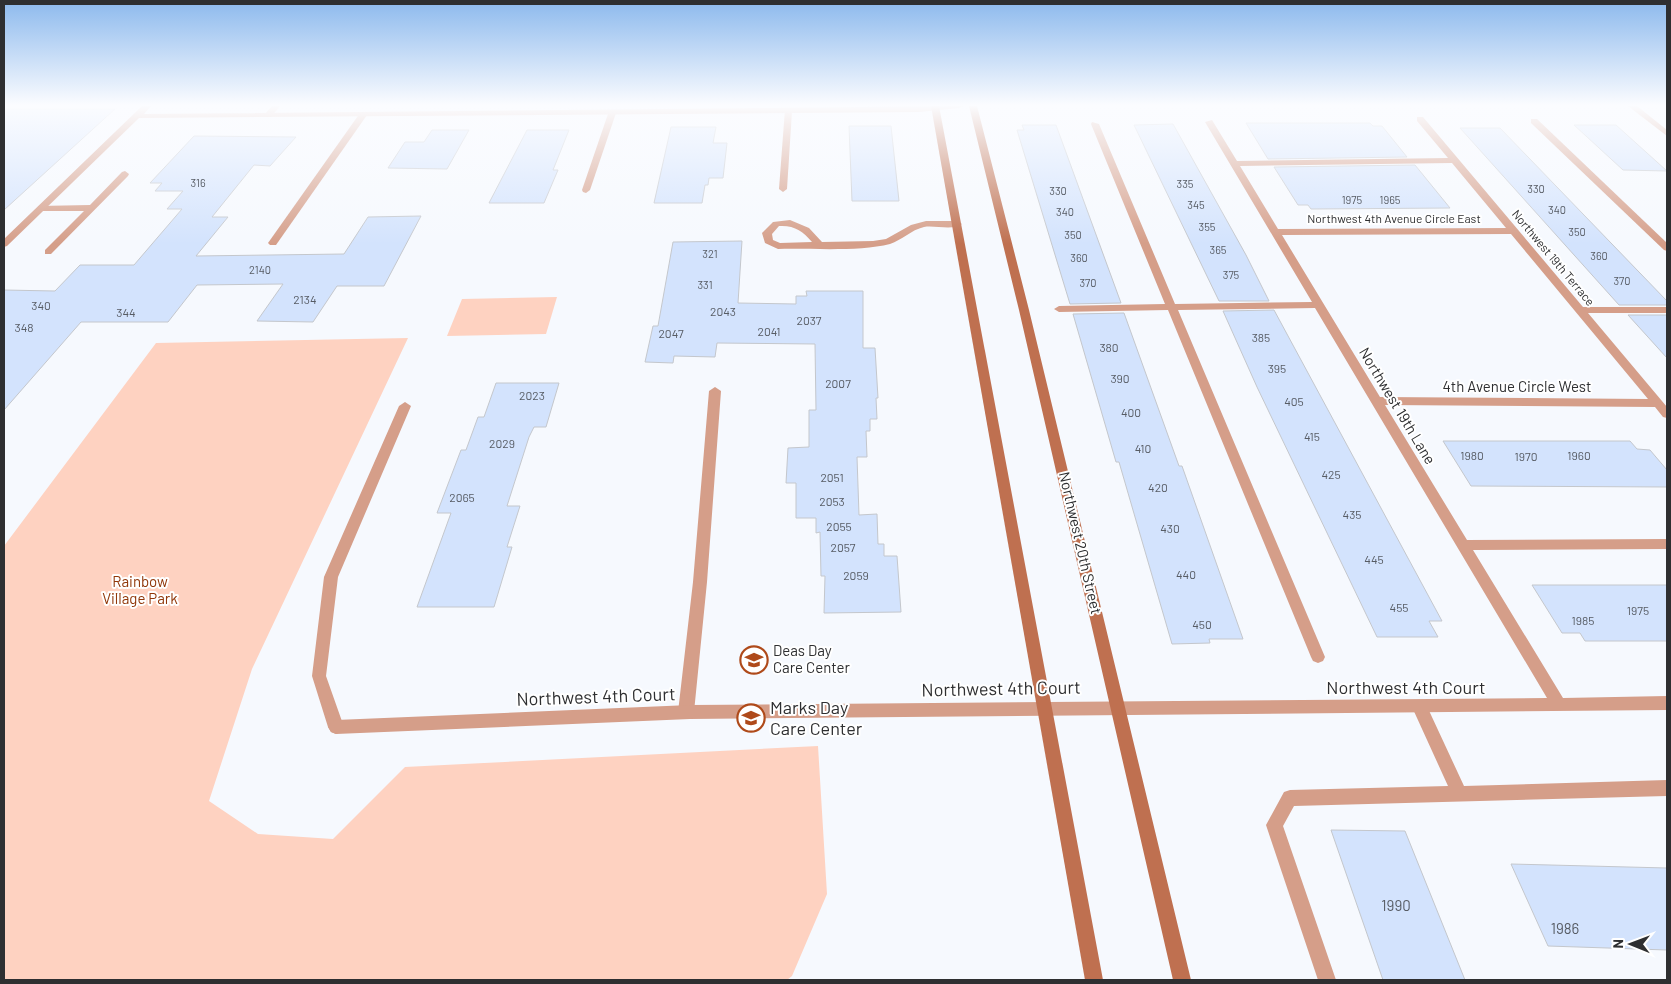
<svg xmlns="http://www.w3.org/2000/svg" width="1671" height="984" font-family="Barlow,sans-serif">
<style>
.green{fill:#fed2c1}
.building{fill:#d3e3fd;stroke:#c4c7cc}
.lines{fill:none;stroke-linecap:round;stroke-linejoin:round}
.service{fill:#d59e89;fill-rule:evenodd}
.minor{fill:#d59e89;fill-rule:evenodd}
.secondary{fill:#bf7050;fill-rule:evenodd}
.labels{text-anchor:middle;stroke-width:4;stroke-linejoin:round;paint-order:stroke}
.far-number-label{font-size:11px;fill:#575c64}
.far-street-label{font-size:12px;fill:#2e2f31;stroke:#fff}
.number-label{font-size:12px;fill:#575c64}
.street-label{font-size:15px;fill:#2e2f31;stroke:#fff}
.park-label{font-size:15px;fill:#903709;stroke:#fff}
.poi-label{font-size:15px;fill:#2e2f31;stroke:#fff;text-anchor:start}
.near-number-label{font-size:15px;fill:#575c64}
.near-street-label{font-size:18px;fill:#2e2f31;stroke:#fff}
.near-poi-label{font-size:18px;fill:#2e2f31;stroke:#fff;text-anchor:start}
</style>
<rect width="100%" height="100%" fill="#f6f9fe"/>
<g class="green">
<path d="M 557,297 L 546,334 L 447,336 L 462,299 Z"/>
<path d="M 408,338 L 252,669 L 209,801 L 258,834 L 333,839 L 405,767 L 818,746 L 827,894 L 792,976 L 787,980 L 4,980 L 4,546 L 156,343 Z"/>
</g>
<g class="building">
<path d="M 4,109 L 115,109 L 4,210 Z"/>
<path d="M 1246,123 L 1370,123 L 1373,126 L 1382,126 L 1407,157 L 1268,159 Z"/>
<path d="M 1173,124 L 1246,255 L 1269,301 L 1219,301 L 1134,125 Z"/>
<path d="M 1022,125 L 1056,125 L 1121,303 L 1070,304 L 1017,130 L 1024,130 Z"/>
<path d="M 1574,125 L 1616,125 L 1667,171 L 1623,170 Z"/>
<path d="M 849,126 L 891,126 L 899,201 L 852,201 Z"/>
<path d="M 671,127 L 716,127 L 713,143 L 727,143 L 723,178 L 709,178 L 708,185 L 705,185 L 702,203 L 654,203 Z"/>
<path d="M 1460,128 L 1500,128 L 1667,301 L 1667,305 L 1619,305 Z"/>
<path d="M 432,130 L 469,130 L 447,169 L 388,168 L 405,142 L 424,142 Z"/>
<path d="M 527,130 L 569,130 L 553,170 L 558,170 L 544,203 L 489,203 Z"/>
<path d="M 194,136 L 296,137 L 270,166 L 254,165 L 212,217 L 228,217 L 196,256 L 344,254 L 368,217 L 421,216 L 384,286 L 337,286 L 313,322 L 257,321 L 283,284 L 197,285 L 168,322 L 81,322 L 4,410 L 4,290 L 55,291 L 80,265 L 134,265 L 182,209 L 167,209 L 183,191 L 155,191 L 162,183 L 150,183 Z"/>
<path d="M 1415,165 L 1450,208 L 1311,209 L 1308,205 L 1298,205 L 1274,167 Z"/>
<path d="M 742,241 L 738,303 L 796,304 L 796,296 L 807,296 L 806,291 L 863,291 L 863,348 L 875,348 L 878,398 L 876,398 L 877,419 L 870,419 L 870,431 L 866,431 L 867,457 L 857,457 L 859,515 L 877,514 L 878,544 L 884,544 L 884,556 L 897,556 L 901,612 L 824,613 L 825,576 L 821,576 L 820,532 L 816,533 L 816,518 L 796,518 L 796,483 L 786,483 L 788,448 L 809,447 L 809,410 L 816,410 L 815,344 L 717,343 L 715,357 L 674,356 L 673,363 L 645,362 L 653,326 L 658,326 L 673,242 Z"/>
<path d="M 1274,310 L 1442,621 L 1429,621 L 1438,637 L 1377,637 L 1257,387 L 1223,311 Z"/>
<path d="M 1124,313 L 1179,466 L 1182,466 L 1243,639 L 1209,639 L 1210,643 L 1172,644 L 1119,462 L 1116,462 L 1073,314 Z"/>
<path d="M 1628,315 L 1667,315 L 1667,358 Z"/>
<path d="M 496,383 L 559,383 L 546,427 L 534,427 L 529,437 L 507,506 L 520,506 L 507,547 L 512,547 L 494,607 L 417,607 L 451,513 L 437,513 L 461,450 L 466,450 L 478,417 L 484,417 Z"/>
<path d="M 1443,441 L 1630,441 L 1637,449 L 1650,450 L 1667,470 L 1667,487 L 1471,486 Z"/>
<path d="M 1532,585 L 1667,585 L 1667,641 L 1585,641 L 1580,633 L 1562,633 Z"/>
<path d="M 1331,830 L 1405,831 L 1465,980 L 1383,980 Z"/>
<path d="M 1511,864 L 1667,868 L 1667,950 L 1548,946 Z"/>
</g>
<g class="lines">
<g class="service">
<path d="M 272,106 L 280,106 L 271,117 L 265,117 L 264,115 Z"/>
<path d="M 785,109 L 792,111 L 787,189 L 783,192 L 779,189 Z"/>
<path d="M 609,111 L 616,113 L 590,190 L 586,193 L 583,192 L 582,190 Z"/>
<path d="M 360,113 L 367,115 L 276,245 L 270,245 L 268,243 Z"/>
<path d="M 125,171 L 129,174 L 128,176 L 51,254 L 45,254 L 45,250 L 84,211 L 41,211 L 38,210 L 38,206 L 90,205 L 122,172 Z"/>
<path d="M 790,220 L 809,228 L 822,242 L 873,241 L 886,239 L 911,225 L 926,221 L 957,221 L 962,224 C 953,231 935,225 924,227 C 911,230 902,240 890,244 C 859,252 811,248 778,249 L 765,243 L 762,233 L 773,222 ZM 779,226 C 794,225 803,231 812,242 L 780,243 L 773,240 L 772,234 Z"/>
<path d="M 715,387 L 721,391 L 707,582 L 694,712 L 691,717 L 686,719 L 681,717 L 678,712 L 693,582 L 709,391 Z"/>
<path d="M 405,402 L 411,406 L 338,577 L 326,676 L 344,727 L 341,732 L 336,734 L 331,732 L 328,727 L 312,676 L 324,577 L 399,406 Z"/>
<path d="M 1420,700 L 1425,702 L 1464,786 L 1667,780 L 1667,796 L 1294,806 L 1283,826 L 1336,980 L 1318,980 L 1266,825 L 1284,792 L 1290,790 L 1448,786 L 1412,707 L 1415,702 Z"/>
</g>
<g class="minor">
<path d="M 142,106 L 151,106 L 144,114 L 963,106 L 959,108 L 919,112 L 139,118 L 7,246 L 4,247 L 4,239 Z"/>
<path d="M 1628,106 L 1637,106 L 1667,130 L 1667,136 Z"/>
<path d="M 1417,117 L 1423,117 L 1583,307 L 1667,307 L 1667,313 L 1588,313 L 1667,407 L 1667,418 L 1663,417 L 1655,407 L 1385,405 L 1467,540 L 1667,539 L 1667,549 L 1473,550 L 1563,698 L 1667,696 L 1667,710 L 690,719 L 336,734 L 331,732 L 328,727 L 331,722 L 336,720 L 690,705 L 1547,698 L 1315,308 L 1178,310 L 1325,657 L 1323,661 L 1318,663 L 1313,661 L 1311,657 L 1168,310 L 1059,312 L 1054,309 L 1059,306 L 1165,304 L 1091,124 L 1092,122 L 1099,124 L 1175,304 L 1312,302 L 1205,122 L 1212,120 L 1237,161 L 1448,158 L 1417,121 ZM 1452,163 L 1506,228 L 1278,229 L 1240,166 ZM 1511,234 L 1648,399 L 1380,397 L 1282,235 Z"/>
<path d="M 1531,119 L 1537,119 L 1667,243 L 1667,251 L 1664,250 L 1531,123 Z"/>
</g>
<g class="secondary">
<path d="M 931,106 L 939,106 L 1103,980 L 1085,980 Z"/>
<path d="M 969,106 L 977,106 L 1029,310 L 1191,980 L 1173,980 L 1019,310 Z"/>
</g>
</g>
<linearGradient id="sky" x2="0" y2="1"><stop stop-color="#8cb9ed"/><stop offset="0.43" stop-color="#fbfcff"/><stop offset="1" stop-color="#fbfcff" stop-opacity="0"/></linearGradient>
<rect width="1671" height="244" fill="url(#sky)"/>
<defs>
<g id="school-ring" transform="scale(1.4375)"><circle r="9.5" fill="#fff" stroke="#af4a1a" stroke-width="1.5"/><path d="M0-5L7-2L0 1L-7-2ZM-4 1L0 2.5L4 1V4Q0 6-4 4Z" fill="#af4a1a"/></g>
</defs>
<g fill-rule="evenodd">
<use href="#school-ring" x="754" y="660"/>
<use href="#school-ring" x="751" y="718"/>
</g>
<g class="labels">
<g class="far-number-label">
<text x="198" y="187">316</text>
<text x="1185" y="188">335</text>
<text x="1536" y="193">330</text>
<text x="1058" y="195">330</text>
<text x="1352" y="204">1975</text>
<text x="1390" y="204">1965</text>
<text x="1196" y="209">345</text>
<text x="1557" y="214">340</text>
<text x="1065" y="216">340</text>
<text x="1207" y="231">355</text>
<text x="1577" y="236">350</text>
<text x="1073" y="239">350</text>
<text x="1218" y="254">365</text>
<text x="710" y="258">321</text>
<text x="1599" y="260">360</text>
<text x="1079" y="262">360</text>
<text x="260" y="274">2140</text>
<text x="1231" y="279">375</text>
<text x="1622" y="285">370</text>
<text x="1088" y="287">370</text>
<text x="705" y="289">331</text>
</g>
<g class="far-street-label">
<text x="1394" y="223">Northwest 4th Avenue Circle East</text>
<text transform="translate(1553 258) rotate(50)" y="4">Northwest 19th Terrace</text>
</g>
<g class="number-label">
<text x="305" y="304">2134</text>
<text x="41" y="310">340</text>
<text x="723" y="316">2043</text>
<text x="126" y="317">344</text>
<text x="809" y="325">2037</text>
<text x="24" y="332">348</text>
<text x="769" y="336">2041</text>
<text x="671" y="338">2047</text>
<text x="1261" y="342">385</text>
<text x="1109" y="352">380</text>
<text x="1277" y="373">395</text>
<text x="1120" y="383">390</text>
<text x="838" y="388">2007</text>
<text x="532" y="400">2023</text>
<text x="1294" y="406">405</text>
<text x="1131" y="417">400</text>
<text x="1312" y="441">415</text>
<text x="502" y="448">2029</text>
<text x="1143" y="453">410</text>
<text x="1472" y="460">1980</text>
<text x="1579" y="460">1960</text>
<text x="1526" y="461">1970</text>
<text x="1331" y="479">425</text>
<text x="832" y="482">2051</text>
<text x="1158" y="492">420</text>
<text x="462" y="502">2065</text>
<text x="832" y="506">2053</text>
<text x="1352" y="519">435</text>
<text x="839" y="531">2055</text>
<text x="1170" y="533">430</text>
<text x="843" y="552">2057</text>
<text x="1374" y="564">445</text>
<text x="1186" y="579">440</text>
<text x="856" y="580">2059</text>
<text x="1399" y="612">455</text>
<text x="1638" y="615">1975</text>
<text x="1583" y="625">1985</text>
<text x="1202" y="629">450</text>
</g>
<g class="street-label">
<text x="1517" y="392">4th Avenue Circle West</text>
<text transform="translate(1397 406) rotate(59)" y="5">Northwest 19th Lane</text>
<text transform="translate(1080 543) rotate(77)" y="5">Northwest 20th Street</text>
</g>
<g class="park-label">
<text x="140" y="587">Rainbow<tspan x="140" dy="17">Village Park</tspan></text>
</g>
<g class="poi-label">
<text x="773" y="656">Deas Day<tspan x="773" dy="17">Care Center</tspan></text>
</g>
<g class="near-number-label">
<text x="1396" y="911">1990</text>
<text x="1565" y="934">1986</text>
</g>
<g class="near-street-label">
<text x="1406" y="694">Northwest 4th Court</text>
<text transform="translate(1001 689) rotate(-1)" y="6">Northwest 4th Court</text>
<text transform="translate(596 697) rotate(-2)" y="6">Northwest 4th Court</text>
</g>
<g class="near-poi-label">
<text x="770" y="714">Marks Day<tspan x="770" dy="21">Care Center</tspan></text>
</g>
</g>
<rect width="1671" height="984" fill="none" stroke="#2e2f31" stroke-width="10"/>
<g transform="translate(1631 944) rotate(271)" stroke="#ffffff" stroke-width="4" paint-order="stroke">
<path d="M0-4L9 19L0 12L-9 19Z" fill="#2e2f31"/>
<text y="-8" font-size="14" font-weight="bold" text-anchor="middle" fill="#2e2f31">N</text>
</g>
</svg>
